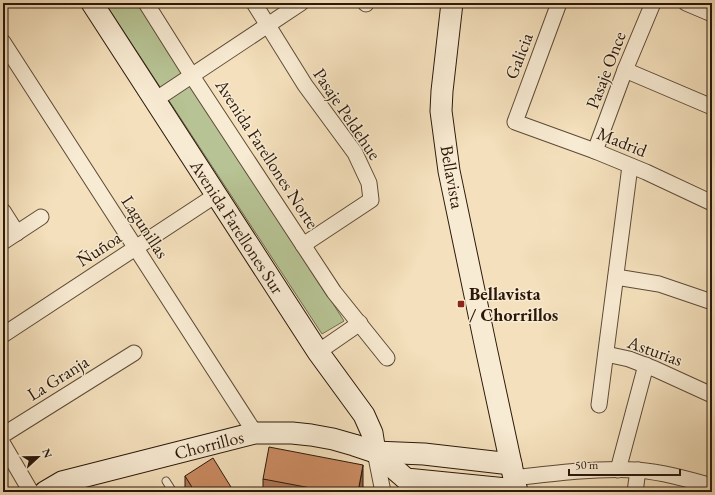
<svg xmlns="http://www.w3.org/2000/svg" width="715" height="495" font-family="'EB Garamond',serif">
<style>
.green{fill:#b7c394;stroke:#716e4f}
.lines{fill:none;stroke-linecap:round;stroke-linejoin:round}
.lane-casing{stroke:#5d4a36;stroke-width:9}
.street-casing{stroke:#5d4a36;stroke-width:17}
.secondary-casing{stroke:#2b180a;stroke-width:23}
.lane{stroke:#f8ebd3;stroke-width:7}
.street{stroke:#f8ebd3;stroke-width:15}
.secondary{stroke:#f8ebd3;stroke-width:21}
.wall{fill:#af7854;stroke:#2b180a}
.shaded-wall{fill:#8e6145;stroke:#2b180a}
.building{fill:#cb8b62;stroke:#2b180a}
.poi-dot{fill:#8f2418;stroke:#f8ebd3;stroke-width:1.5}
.labels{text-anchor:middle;stroke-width:3;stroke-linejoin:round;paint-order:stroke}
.street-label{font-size:18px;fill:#2b180a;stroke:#f8ebd3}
.poi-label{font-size:18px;font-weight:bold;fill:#2b180a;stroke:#f8ebd3;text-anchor:start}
</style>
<rect width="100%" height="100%" fill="#f4e0bc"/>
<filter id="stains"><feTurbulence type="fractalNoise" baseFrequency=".005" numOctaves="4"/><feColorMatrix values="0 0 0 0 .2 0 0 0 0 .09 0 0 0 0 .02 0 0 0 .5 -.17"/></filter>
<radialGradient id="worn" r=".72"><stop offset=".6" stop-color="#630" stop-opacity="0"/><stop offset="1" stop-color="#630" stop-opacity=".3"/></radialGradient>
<path class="green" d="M 105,3 L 142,3 L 344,321 L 322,334 Z"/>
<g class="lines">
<g class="lane-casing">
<path id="lane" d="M 166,481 L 173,492"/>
</g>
<g class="street-casing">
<g id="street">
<path d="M 146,3 L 192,76 L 334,292 L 387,358"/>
<path d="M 254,3 L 305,85 L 355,153 L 369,183 L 371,200 L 303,245"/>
<path d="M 365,3 L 366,4"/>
<path d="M 559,3 L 515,122 L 595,151 L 646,172 L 712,203"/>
<path d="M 686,3 L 712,14"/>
<path d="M 3,42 L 255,433"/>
<path d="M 625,70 L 712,107"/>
<path d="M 155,100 L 301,3"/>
<path d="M 595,151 L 625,70 L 653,3"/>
<path d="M 3,211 L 17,233"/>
<path d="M 3,242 L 41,217"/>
<path d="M 616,277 L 659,284 L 712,302"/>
<path d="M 3,335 L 216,195"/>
<path d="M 318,352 L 360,323"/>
<path d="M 606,354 L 629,359 L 655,369 L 712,395"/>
<path d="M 599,405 L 630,166"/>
<path d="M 3,435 L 134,353"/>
<path d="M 3,444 L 31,492"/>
<path d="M 375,452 L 383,492"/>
<path d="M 618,470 L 646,365"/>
<path d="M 514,478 C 555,473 595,468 637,470 C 662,472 687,479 712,486"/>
<path d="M 635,492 L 638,470"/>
</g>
</g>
<g class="secondary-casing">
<g id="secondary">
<path d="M 92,3 L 318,352 L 364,415 L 372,433 L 375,452"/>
<path d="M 452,3 L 442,91 L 441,111 L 449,171 L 486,348 L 517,492"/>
<path d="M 375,452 L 406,479 L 516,490"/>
<path d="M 45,492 L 62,482 L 255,433 L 292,433 L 311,435 L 333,439 L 354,445 L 375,452 L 424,454 L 511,464"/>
</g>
</g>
<use href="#lane" class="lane"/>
<use href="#street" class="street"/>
<use href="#secondary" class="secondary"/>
</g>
<g class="wall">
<path d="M 185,476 L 234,492 L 185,492 Z"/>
<path d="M 263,479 L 363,486 L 362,492 L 263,492 Z"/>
</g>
<path class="shaded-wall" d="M 363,465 L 363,486 L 362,492 L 358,492 Z"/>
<g class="building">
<path d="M 269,447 L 363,465 L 358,492 L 332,492 L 263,479 Z"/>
<path d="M 213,458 L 234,492 L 195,492 L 185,476 Z"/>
</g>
<rect class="poi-dot" x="457" y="300" width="8" height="8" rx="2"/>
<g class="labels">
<g class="street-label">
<text transform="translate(519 56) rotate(-69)" y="6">Galicia</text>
<text transform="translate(606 70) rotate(-69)" y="6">Pasaje Once</text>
<text transform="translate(347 114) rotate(56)" y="6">Pasaje Peldehue</text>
<text transform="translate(622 142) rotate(22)" y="6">Madrid</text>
<text transform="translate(267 154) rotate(57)" y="6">Avenida Farellones Norte</text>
<text transform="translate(452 177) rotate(80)" y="6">Bellavista</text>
<text transform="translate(145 227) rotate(57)" y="6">Lagunillas</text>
<text transform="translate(237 227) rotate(57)" y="6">Avenida Farellones Sur</text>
<text transform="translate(99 249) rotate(-33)" y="6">Ñuñoa</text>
<text transform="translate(655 351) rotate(20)" y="6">Asturias</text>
<text transform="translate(58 378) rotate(-32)" y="6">La Granja</text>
<text transform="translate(209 445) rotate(-14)" y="6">Chorrillos</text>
</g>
<g class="poi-label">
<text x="469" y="300">Bellavista<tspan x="469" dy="21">/ Chorrillos</tspan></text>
</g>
</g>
<rect width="715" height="495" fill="none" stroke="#f4e0bc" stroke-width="16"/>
<rect x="4" y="4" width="707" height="487" fill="none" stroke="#2b180a" stroke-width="2"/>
<rect x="8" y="8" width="699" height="479" fill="none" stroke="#2b180a"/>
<g transform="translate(38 457) rotate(68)" stroke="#f8ebd3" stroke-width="3" paint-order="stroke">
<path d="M0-3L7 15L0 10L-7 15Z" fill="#2b180a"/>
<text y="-6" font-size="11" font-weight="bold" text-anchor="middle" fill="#2b180a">N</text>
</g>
<path d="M569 469v6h111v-6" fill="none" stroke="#2b180a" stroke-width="2"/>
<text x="575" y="469" font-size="12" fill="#2b180a" stroke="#f8ebd3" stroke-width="3" paint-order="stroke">50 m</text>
<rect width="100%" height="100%" filter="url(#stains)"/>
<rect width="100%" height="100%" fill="url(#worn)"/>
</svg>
